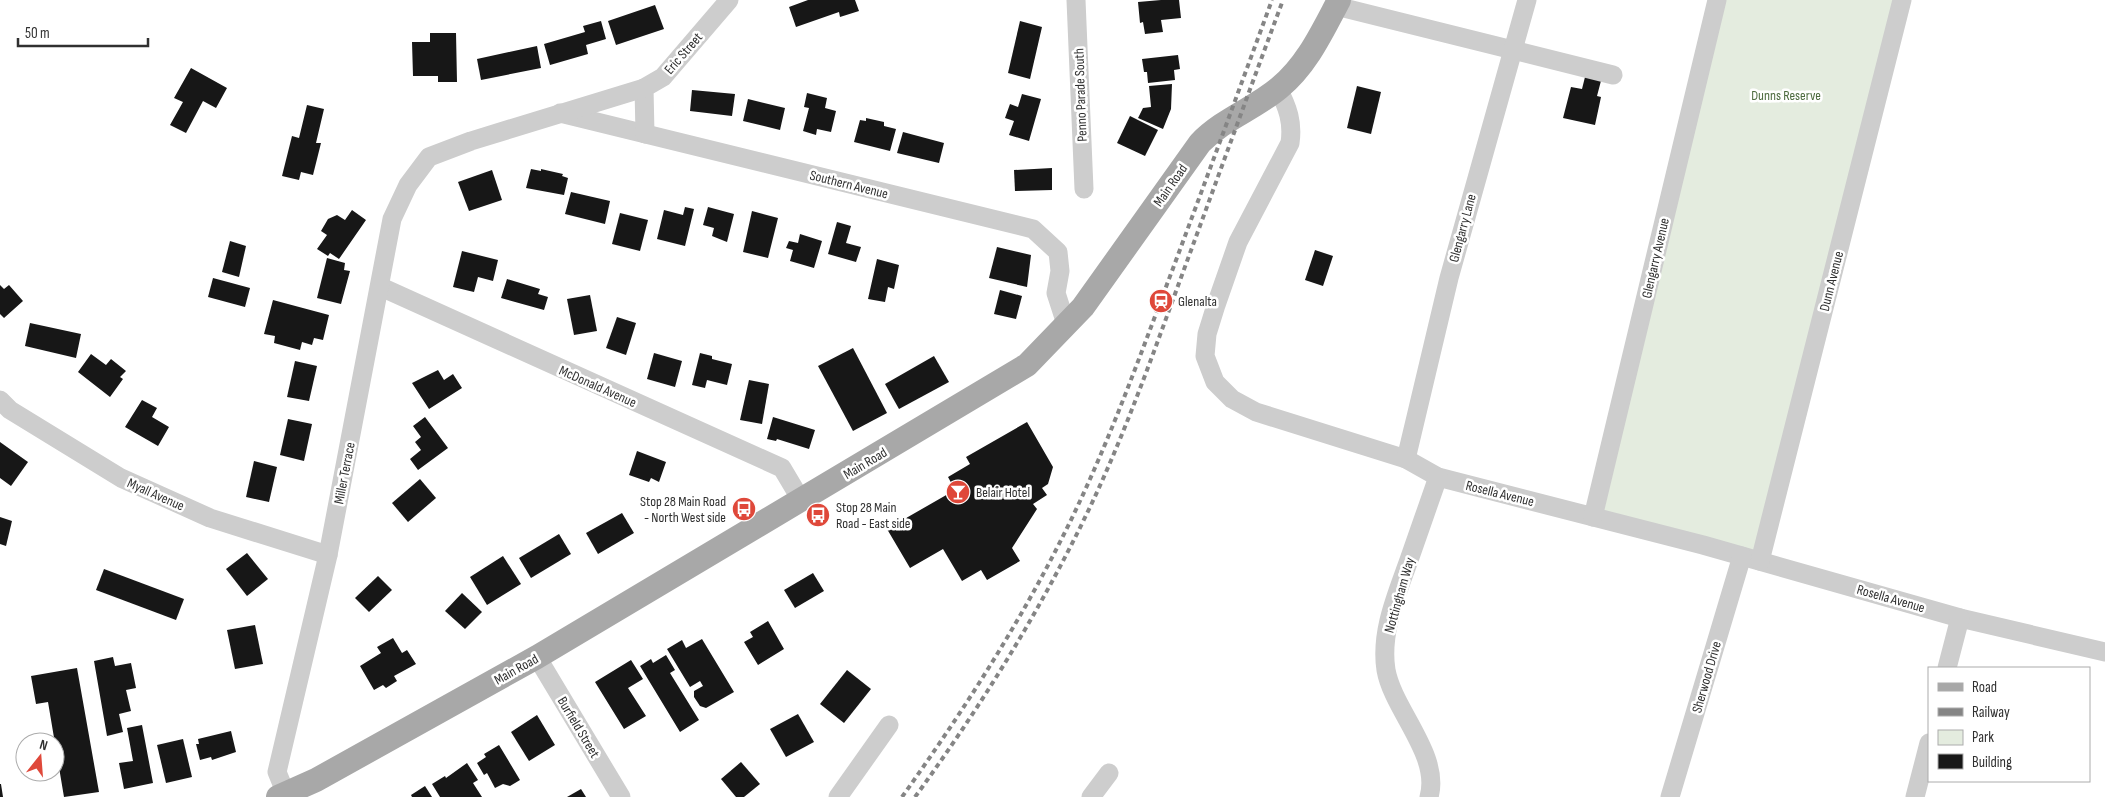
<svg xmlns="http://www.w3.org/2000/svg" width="2105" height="797" font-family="'Sofia Sans Condensed',sans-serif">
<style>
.green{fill:#e4ecdf}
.building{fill:#171717}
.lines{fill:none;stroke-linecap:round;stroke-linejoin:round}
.minor{stroke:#cdcdcd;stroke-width:19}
.major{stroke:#a8a8a8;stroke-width:24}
.rail{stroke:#858585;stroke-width:4;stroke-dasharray:5 4;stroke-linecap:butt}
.labels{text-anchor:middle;stroke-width:5;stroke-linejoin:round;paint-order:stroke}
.street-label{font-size:14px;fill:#303030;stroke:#fff}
.park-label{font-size:14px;fill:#4c6a3e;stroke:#fff}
.poi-label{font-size:14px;fill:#303030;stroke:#fff;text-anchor:start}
</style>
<rect width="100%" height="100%" fill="#fff"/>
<path class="green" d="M 1717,0 L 1902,0 L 1760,561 L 1593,517 Z"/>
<g class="building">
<path d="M 808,0 L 855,0 L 859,11 L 840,17 L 839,12 L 796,27 L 789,7 Z"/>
<path d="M 1161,0 L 1179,0 L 1181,18 L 1161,20 L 1163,32 L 1145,34 L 1143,22 L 1140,23 L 1138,2 Z"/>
<path d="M 655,5 L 664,29 L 616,45 L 608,21 Z"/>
<path d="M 601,21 L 606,39 L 586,45 L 588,54 L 550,65 L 544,44 L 585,32 L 583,26 Z"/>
<path d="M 1020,21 L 1042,27 L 1030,79 L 1008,73 Z"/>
<path d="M 430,33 L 456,33 L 457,82 L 438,82 L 438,76 L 413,76 L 412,42 L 430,42 Z"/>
<path d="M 537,46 L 541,68 L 481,80 L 477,59 Z"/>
<path d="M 1178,55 L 1180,69 L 1174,70 L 1175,80 L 1148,83 L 1147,72 L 1144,72 L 1142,59 Z"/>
<path d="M 191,68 L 227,88 L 216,108 L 203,101 L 186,133 L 170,125 L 183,102 L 174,98 Z"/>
<path d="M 1586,73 L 1602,77 L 1597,96 L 1601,97 L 1595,125 L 1563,118 L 1571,87 L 1582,89 Z"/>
<path d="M 1172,84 L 1171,109 L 1163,129 L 1138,118 L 1143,108 L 1151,107 L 1149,86 Z"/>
<path d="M 1357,86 L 1381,92 L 1371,134 L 1347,128 Z"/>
<path d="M 692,90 L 735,94 L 732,116 L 690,111 Z"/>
<path d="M 807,93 L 827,98 L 825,108 L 836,111 L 831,132 L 817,129 L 816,135 L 803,131 L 809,108 L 804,107 Z"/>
<path d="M 1022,94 L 1041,99 L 1029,141 L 1009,135 L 1014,121 L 1005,118 L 1010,104 L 1018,107 Z"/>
<path d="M 748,99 L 785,108 L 780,130 L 743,121 Z"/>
<path d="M 307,105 L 324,109 L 316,143 L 321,143 L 313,175 L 301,172 L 299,180 L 282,176 L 292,136 L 299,138 Z"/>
<path d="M 1130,116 L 1158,130 L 1145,156 L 1117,143 Z"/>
<path d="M 866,118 L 884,122 L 884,126 L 896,129 L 890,151 L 854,142 L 860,120 L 866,121 Z"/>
<path d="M 903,132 L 944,143 L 939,163 L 897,153 Z"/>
<path d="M 1052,168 L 1052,190 L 1015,191 L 1014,170 Z"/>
<path d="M 531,169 L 541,171 L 541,169 L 563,174 L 562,176 L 568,178 L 564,195 L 526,188 Z"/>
<path d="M 492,170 L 502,200 L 469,211 L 458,182 Z"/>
<path d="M 571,192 L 610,201 L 605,224 L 565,214 Z"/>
<path d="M 685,207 L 694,209 L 685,246 L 657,239 L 664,210 L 683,215 Z"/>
<path d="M 708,207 L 734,214 L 727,242 L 712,236 L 714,228 L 703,225 Z"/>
<path d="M 352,210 L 366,220 L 339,259 L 330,253 L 328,256 L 317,249 L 327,235 L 321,231 L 328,219 L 337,215 L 345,220 Z"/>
<path d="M 752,211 L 778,218 L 768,258 L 743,252 Z"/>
<path d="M 620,213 L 648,220 L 640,251 L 612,244 Z"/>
<path d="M 837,222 L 851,226 L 846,243 L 861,247 L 856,262 L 828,254 Z"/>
<path d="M 800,234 L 822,241 L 814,268 L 790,261 L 793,250 L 786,248 L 789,241 L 798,243 Z"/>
<path d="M 230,241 L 246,246 L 239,277 L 222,272 Z"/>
<path d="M 997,247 L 1031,255 L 1027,287 L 989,278 Z"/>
<path d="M 1315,250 L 1333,256 L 1323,286 L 1305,280 Z"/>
<path d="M 462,251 L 498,260 L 493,281 L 478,277 L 474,292 L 453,287 Z"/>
<path d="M 327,258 L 345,263 L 344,270 L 350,271 L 341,304 L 317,298 Z"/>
<path d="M 877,259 L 899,265 L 894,289 L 888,287 L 885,302 L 868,299 Z"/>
<path d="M 213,278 L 250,288 L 245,307 L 208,297 Z"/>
<path d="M 507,279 L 540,289 L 538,294 L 548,297 L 544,310 L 501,298 Z"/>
<path d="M 0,285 L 4,289 L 9,285 L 23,301 L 4,318 L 0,314 Z"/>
<path d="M 1000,290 L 1022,296 L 1016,319 L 994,314 Z"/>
<path d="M 590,295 L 597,331 L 574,335 L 567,299 Z"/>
<path d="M 273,300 L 329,315 L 323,340 L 314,338 L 312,345 L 302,342 L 300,350 L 274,343 L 275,336 L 264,334 Z"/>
<path d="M 617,317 L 636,323 L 626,355 L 606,348 Z"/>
<path d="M 30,323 L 81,334 L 76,358 L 25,346 Z"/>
<path d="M 853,348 L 887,413 L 853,431 L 818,366 Z"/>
<path d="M 654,353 L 682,361 L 675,387 L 647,379 Z"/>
<path d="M 700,353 L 712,356 L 712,359 L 732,364 L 727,385 L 707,380 L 705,388 L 692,385 Z"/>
<path d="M 91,354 L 106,365 L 111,359 L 126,371 L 120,377 L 123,379 L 110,397 L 78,372 Z"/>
<path d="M 934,356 L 949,382 L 899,409 L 885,384 Z"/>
<path d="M 295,361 L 317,366 L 309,401 L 287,397 Z"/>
<path d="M 438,370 L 444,380 L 453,374 L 462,388 L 429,409 L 412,383 Z"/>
<path d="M 749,380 L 769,384 L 762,424 L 740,420 Z"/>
<path d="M 142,400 L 157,408 L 152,417 L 169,427 L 158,446 L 125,427 Z"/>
<path d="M 425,417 L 448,448 L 418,470 L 410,459 L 421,450 L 415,442 L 421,437 L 413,426 Z"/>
<path d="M 773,417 L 815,430 L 809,449 L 777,439 L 776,441 L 767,439 Z"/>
<path d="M 288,419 L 312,424 L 304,461 L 280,455 Z"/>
<path d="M 1027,422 L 1053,467 L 1048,484 L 1042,488 L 1047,495 L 1033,504 L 1037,509 L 1012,548 L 1020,561 L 987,580 L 981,570 L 962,581 L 943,549 L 910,568 L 887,529 L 955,490 L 948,477 L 970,464 L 966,457 Z"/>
<path d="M 0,442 L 28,462 L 11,486 L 0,478 Z"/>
<path d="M 637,451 L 666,462 L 659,482 L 651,478 L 649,482 L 629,475 Z"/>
<path d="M 254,461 L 277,467 L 269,502 L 246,497 Z"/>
<path d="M 420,479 L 436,498 L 408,522 L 392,503 Z"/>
<path d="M 622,513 L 634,533 L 598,554 L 586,533 Z"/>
<path d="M 0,517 L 12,521 L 6,546 L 0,544 Z"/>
<path d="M 559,534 L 571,554 L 531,578 L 519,558 Z"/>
<path d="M 247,553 L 268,579 L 247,596 L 226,569 Z"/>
<path d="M 503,556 L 521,584 L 487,605 L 470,577 Z"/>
<path d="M 104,569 L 184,599 L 176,620 L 96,590 Z"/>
<path d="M 813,573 L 824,591 L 795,608 L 784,590 Z"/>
<path d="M 378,576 L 392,590 L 369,612 L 355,598 Z"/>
<path d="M 462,593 L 482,612 L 465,629 L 445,611 Z"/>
<path d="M 768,621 L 784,649 L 758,665 L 744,642 L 753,637 L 750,632 Z"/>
<path d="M 255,625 L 263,664 L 235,669 L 227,630 Z"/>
<path d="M 393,638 L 402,653 L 407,650 L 416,664 L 394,676 L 397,681 L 386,688 L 383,685 L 374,690 L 360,666 L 381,653 L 377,647 Z"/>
<path d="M 702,639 L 734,692 L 706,708 L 700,706 L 694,697 L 694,691 L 703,686 L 700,681 L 690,687 L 667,649 L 682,640 L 686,648 Z"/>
<path d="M 666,655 L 675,670 L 670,673 L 699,720 L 680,732 L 640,666 L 651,659 L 653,663 Z"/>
<path d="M 113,657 L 115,666 L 131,663 L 136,688 L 126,690 L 131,711 L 119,714 L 123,732 L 107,736 L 94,661 Z"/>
<path d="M 631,660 L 643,679 L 628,688 L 646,716 L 624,729 L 595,682 Z"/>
<path d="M 77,668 L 99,792 L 64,797 L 48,702 L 36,704 L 31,676 Z"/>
<path d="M 847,670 L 871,689 L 844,723 L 820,704 Z"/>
<path d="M 798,714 L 814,742 L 786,757 L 770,729 Z"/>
<path d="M 537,715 L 555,745 L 529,761 L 511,732 Z"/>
<path d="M 142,725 L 153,783 L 124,789 L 119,763 L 133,761 L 127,728 Z"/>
<path d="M 231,731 L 236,752 L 212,760 L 211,757 L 200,760 L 196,744 L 199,744 L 198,739 Z"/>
<path d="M 183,739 L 192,777 L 166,783 L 157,745 Z"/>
<path d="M 499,745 L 520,780 L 510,786 L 503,784 L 495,788 L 487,773 L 484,775 L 477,763 L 486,757 L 484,754 Z"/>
<path d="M 741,762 L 760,784 L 744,797 L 736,797 L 721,779 Z"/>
<path d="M 467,763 L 478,780 L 473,783 L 482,797 L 440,797 L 432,784 L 445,776 L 446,778 Z"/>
<path d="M 0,784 L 1,784 L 3,797 L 0,797 Z"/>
<path d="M 425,786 L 432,797 L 412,797 L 411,795 Z"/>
<path d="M 581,789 L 586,797 L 567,797 Z"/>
</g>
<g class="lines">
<g class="minor">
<path d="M 1076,0 L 1084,189"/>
<path d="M 1336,6 L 1613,75"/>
<path d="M 1278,89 C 1288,107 1293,123 1290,143 L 1238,242 L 1216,305 L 1207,334 L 1205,356 L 1215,382 L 1232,399 L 1256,412 L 1406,459 L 1438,477 L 1703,545 L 1960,618 L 2105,652"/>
<path d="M 560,113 L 1033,229 L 1058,252 L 1060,271 L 1056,293 L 1066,324"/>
<path d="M 645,134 L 644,88 L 663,77 L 729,0"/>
<path d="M 381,287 L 782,468 L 801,500"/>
<path d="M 0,400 L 10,410 L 121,478 L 210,518 L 328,555"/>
<path d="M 1406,459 L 1449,278 L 1527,0"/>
<path d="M 1593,517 L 1717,0"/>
<path d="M 1760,561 L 1902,0"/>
<path d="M 537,657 L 621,797"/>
<path d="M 1947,668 L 1960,618"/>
<path d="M 286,794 L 277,772 L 328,555 L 392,219 L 408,185 L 429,157 L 471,141 L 644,88"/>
<path d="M 838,797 L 889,725"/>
<path d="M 1091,797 L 1109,773"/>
<path d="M 1429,797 C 1441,755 1393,710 1386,670 C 1380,632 1397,594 1409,560 C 1419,532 1428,505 1438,477"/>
<path d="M 1670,797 L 1742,556"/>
<path d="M 1915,797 L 1929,743"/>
</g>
<path class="major" d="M 278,797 L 316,780 L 537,657 L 1027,365 L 1083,307 L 1200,143 C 1223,119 1254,109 1279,88 C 1307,65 1322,32 1339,0"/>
<g class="rail">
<path d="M 902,797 C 969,703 1031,606 1080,501 C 1115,426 1143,348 1172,271 C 1206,180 1239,90 1272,0"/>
<path d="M 915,797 C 982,705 1042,608 1091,505 C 1125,433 1152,357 1179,283 C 1214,188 1248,94 1283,0"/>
</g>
</g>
<defs>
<g id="station-disc" transform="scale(1.25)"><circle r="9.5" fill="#df483a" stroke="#fff"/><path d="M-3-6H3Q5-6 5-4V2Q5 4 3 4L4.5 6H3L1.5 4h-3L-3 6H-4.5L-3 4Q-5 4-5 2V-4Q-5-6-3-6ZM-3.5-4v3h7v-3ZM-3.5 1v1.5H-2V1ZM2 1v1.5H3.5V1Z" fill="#fff"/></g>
<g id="bar-disc" transform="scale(1.25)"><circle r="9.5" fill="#df483a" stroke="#fff"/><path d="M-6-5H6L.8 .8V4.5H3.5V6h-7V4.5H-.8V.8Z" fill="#fff"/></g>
<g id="bus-disc" transform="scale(1.25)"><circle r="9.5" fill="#df483a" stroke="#fff"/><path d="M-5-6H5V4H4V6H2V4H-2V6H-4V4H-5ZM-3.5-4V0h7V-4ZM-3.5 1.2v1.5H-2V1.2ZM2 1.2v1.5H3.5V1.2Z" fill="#fff"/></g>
</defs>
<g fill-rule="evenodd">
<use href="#station-disc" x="1161" y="301"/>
<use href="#bar-disc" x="958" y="492"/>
<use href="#bus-disc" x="744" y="509"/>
<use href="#bus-disc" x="818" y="515"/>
</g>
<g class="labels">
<g class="street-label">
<text transform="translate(683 53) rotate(-49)" y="5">Eric Street</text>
<text transform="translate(1080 95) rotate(-92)" y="5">Penno Parade South</text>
<text transform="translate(849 184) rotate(14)" y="5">Southern Avenue</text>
<text transform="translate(1170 185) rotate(-55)" y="5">Main Road</text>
<text transform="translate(1462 228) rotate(-75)" y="5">Glengarry Lane</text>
<text transform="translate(1655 258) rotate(-77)" y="5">Glengarry Avenue</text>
<text transform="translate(1831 281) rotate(-76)" y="5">Dunn Avenue</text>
<text transform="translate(598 386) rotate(24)" y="5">McDonald Avenue</text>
<text transform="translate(865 463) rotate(-31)" y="5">Main Road</text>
<text transform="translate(344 473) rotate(-79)" y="5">Miller Terrace</text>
<text transform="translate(1500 493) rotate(14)" y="5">Rosella Avenue</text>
<text transform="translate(156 494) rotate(24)" y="5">Myall Avenue</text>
<text transform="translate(1399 595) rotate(-74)" y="5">Nottingham Way</text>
<text transform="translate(1891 598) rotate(16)" y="5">Rosella Avenue</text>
<text transform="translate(516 669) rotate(-29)" y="5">Main Road</text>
<text transform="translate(1706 677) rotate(-74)" y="5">Sherwood Drive</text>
<text transform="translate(579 727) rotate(59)" y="5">Burfield Street</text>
</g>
<g class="park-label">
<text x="1786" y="100">Dunns Reserve</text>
</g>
<g class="poi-label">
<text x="1178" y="306">Glenalta</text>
<text x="976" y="497">Belair Hotel</text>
<text x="726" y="506" text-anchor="end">Stop 28 Main Road<tspan x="726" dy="16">- North West side</tspan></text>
<text x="836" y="512">Stop 28 Main<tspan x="836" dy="16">Road - East side</tspan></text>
</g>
</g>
<rect x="1928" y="667" width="162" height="115" fill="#ffffff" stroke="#acacac"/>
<rect x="1938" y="683" width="25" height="8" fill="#a8a8a8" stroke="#acacac"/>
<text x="1972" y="692" font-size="15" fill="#303030">Road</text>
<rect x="1938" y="708" width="25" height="8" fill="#858585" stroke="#acacac"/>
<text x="1972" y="717" font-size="15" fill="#303030">Railway</text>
<rect x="1938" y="730" width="25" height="15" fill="#e4ecdf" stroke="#acacac"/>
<text x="1972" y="742" font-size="15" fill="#303030">Park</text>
<rect x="1938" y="754" width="25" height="15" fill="#171717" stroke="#acacac"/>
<text x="1972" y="767" font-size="15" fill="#303030">Building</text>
<g transform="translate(40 757) rotate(17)"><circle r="24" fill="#ffffff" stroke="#acacac"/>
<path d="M0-4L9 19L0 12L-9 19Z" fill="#df483a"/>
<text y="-8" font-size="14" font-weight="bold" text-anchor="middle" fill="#303030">N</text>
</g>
<path d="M18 38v8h130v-8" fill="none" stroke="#303030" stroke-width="2.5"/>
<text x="25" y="38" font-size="15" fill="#303030" stroke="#ffffff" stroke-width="4" paint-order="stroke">50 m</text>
</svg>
